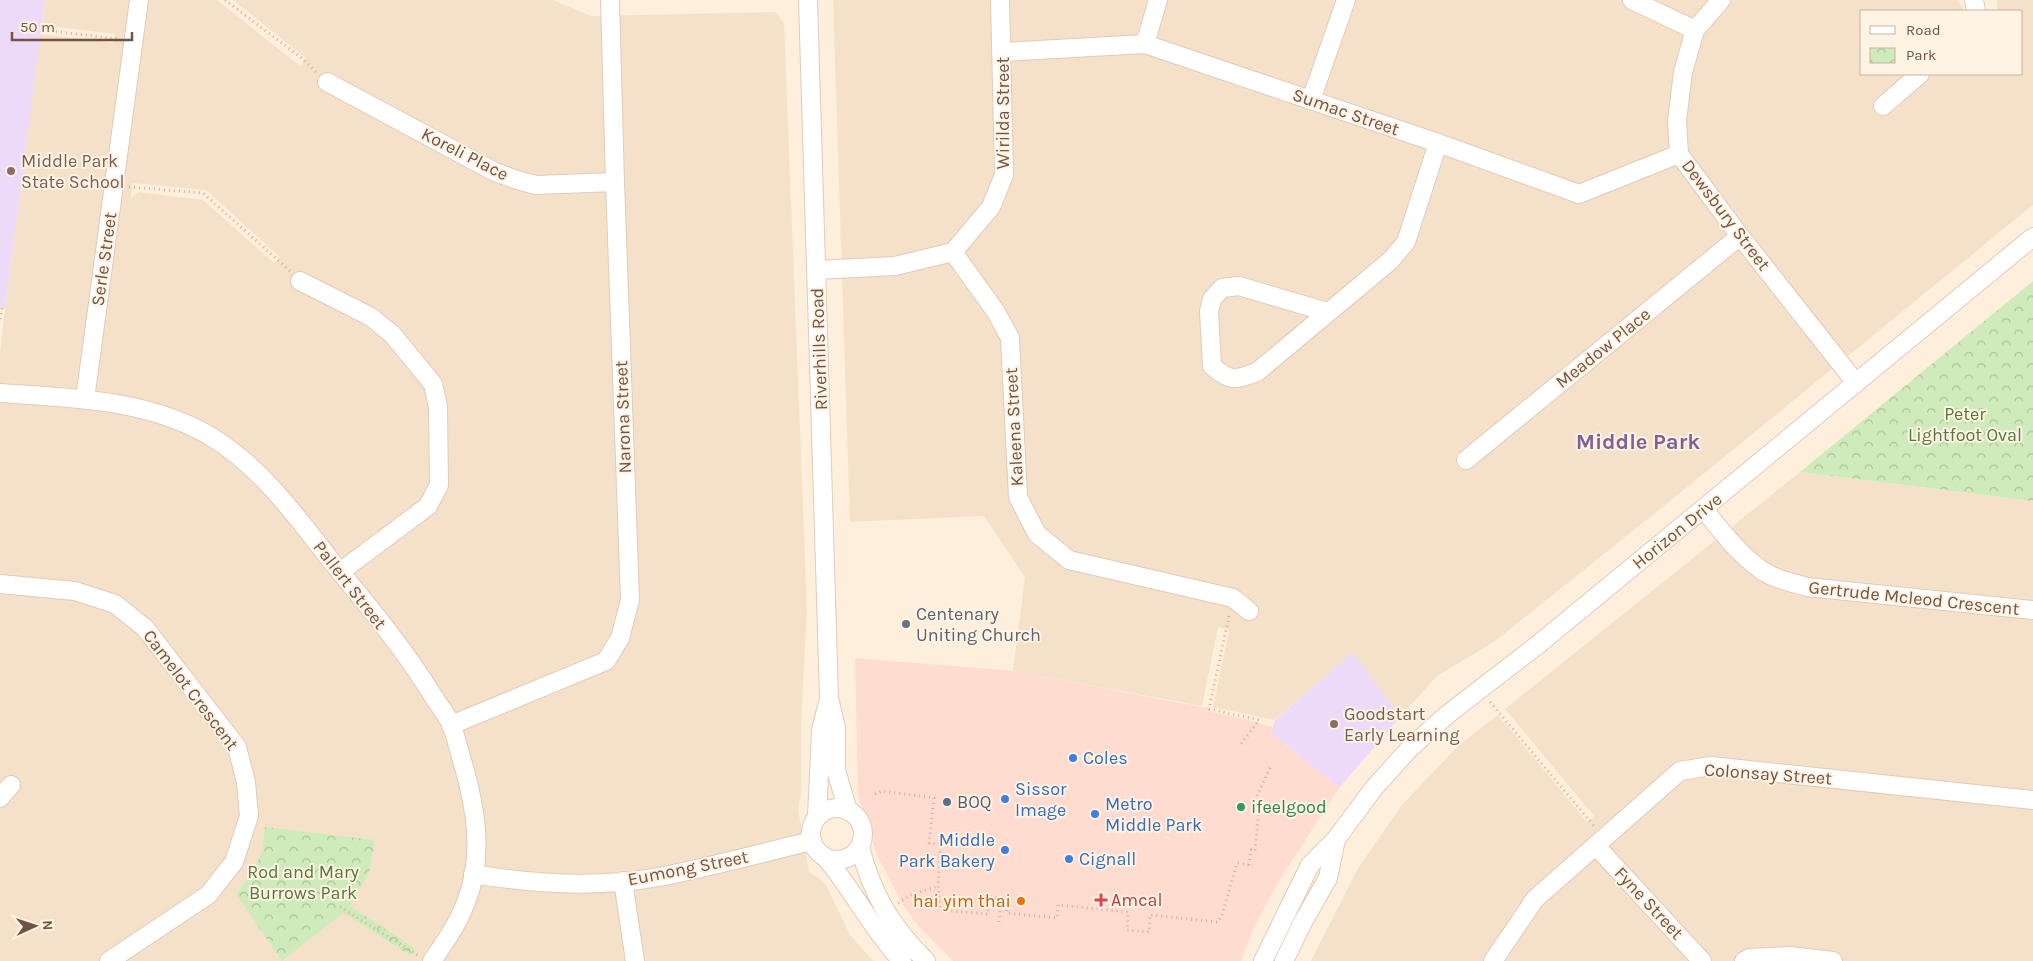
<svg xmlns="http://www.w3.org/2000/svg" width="2033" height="961" font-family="Karla,sans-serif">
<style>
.residential{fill:#f5e1ca;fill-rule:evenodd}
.commercial{fill:#ffdccf}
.education{fill:#eddaf9}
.park{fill:url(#park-crowns)}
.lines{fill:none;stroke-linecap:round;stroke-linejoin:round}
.minor-casing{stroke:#e1cbb9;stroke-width:20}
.path{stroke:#d8ae97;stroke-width:3;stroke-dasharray:1 4;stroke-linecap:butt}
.minor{stroke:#fff;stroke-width:18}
.education-dot{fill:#8d6e63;stroke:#fff3e4;stroke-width:2}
.worship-dot{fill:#6b7280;stroke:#fff3e4;stroke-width:2}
.shop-dot{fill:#3f7fe0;stroke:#fff3e4;stroke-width:2}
.service-dot{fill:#5c6f8a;stroke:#fff3e4;stroke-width:2}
.leisure-dot{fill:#2e9e5b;stroke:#fff3e4;stroke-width:2}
.health-dot{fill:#e0444e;stroke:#fff3e4;stroke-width:2}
.food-dot{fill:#e8710a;stroke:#fff3e4;stroke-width:2}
.labels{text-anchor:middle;stroke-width:4;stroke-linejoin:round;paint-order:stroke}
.street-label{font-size:18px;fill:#735444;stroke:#fff3e4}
.education-label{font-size:18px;fill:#785e54;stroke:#fff3e4;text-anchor:start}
.park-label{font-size:18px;fill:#517a3c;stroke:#fff3e4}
.worship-label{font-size:18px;fill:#5b616d;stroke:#fff3e4;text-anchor:start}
.shop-label{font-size:18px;fill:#366cbe;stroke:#fff3e4;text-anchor:start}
.service-label{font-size:18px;fill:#4e5e75;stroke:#fff3e4;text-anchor:start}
.leisure-label{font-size:18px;fill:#27864d;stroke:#fff3e4;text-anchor:start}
.health-label{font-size:18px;fill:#be3a42;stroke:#fff3e4;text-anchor:start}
.food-label{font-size:18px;fill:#c56008;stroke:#fff3e4;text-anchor:end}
.district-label{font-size:22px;font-weight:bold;fill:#835f97;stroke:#fff3e4}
</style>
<defs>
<pattern id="park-crowns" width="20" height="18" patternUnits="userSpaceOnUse" patternTransform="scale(1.25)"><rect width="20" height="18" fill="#d0ebbb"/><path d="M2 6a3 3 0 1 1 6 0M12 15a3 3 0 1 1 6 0" fill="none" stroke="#adc19a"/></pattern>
</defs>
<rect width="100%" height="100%" fill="#fdefdc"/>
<g class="residential">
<path d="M 45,0 L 217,0 L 300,66 L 306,58 L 233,0 L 553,0 L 591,16 L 776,12 L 784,23 L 807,609 L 801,722 L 801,794 L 798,809 L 809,872 L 820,879 L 827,887 L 850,935 L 873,961 L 0,961 L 0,353 L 5,308 L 40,34 L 113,43 L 115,34 L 42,25 ZM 132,183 L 206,190 L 280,257 L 274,263 L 203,200 L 139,192 L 131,198 ZM 375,840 L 369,873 L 349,906 L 415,949 L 411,956 L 343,913 L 236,894 L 252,872 L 262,852 Z"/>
<path d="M 833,0 L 1957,0 L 1965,11 L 1862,11 L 1862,74 L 2022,74 L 2022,11 L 1998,11 L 1997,0 L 2033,0 L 2033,205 L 1680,493 L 1494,642 L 1437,676 L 1400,717 L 1353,653 L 1274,720 L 1213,707 L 1229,630 L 1218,627 L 1202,706 L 1013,671 L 1025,577 L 984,516 L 850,522 Z"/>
<path d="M 1800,472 L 2033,501 L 2033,961 L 1311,961 L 1357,870 L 1401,806 L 1459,745 L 1498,715 L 1587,822 L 1594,816 L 1505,709 Z"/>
</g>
<path class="commercial" d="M 855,658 L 1013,671 L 1207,708 L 1207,711 L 1248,720 L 1272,727 L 1272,733 L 1339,788 L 1277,884 L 1252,932 L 1241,961 L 953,961 L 919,927 L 901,902 L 877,855 L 858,796 Z"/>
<g class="education">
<path d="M 0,0 L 45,0 L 5,308 L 0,307 Z"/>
<path d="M 1353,652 L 1400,717 L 1339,788 L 1271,733 L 1275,720 Z"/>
</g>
<g class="park">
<path d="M 2033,281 L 2033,501 L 1800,472 Z"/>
<path d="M 265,827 L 375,840 L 369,873 L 350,906 L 416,949 L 411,956 L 343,913 L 282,961 L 236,894 L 252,872 L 262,852 Z"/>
</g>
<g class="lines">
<g class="minor-casing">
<g id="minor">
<path d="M 808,0 L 829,698 L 836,728 L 836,770 L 848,811"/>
<path d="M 1632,0 L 1695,30"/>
<path d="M 1721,0 L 1695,30 L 1683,72 L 1677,121 L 1679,154 L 1740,236 L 1856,383"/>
<path d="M 1974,0 L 1976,11"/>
<path d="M 1145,44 L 1158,0"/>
<path d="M 1003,52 L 1145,44 L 1438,143 L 1579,194 L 1679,154"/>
<path d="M 327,82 L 495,172 L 517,180 L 536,185 L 615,182"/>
<path d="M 1311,100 L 1346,0"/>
<path d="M 1883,106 L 1920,74"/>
<path d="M 953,252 L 996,312 L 1010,338 L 1018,497 L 1037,534 L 1069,560 L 1233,598 L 1249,611"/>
<path d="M 817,270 L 895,266 L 953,252 L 991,207 L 1004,175 L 1000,0"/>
<path d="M 300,281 L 371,317 L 392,334 L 433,384 L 438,407 L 439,485 L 428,506 L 340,572"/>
<path d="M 1327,312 L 1239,286 L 1222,288 L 1212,299 L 1209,311 L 1212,366 C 1230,382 1235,380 1257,372 L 1391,260 L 1406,242 L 1438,143"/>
<path d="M 0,393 C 71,398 147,399 210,436 C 263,468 298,519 336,567 C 370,608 405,650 433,696 C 439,705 446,714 451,724 C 455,734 458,746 461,757 C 475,803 485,855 466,902 C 458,924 445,942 432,961"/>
<path d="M 85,399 L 139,0"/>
<path d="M 1466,460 L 1740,236"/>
<path d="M 1704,509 C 1719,529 1739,554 1760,569 C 1773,579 1791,582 1807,587 L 2033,610"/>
<path d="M 0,584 L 75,591 L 115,604 L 145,628 L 237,747 L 246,782 L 249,816 L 234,862 L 208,895 L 109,961"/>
<path d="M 451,725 L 606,661 L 620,638 L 630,600 L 615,182 L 610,0"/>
<path d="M 0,798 L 11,785"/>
<circle cx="837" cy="834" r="26"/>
<path d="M 817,817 L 821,730 L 828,703"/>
<path d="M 1596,846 L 1702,961"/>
<path d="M 860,847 C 872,895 892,927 926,961"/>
<path d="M 825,857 C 853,890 872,929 902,961"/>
<path d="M 473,874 C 533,884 599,888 659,877 C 710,867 761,853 812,841"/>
<path d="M 623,881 L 635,961"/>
<path d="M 1263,961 L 1310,865 L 1336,839 L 1374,788 L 1410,748 L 1448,714 L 1540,643 L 2033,237"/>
<path d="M 1284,961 L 1303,922 L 1328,878 L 1336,839"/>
<path d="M 1493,961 L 1535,899 L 1680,771 L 1711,766 L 2033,800"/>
<path d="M 1744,961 L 1750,958 L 1789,956 L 1833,961"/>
</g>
</g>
<g class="path">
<path d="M 225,0 L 303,59 L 317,73"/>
<path d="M 41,30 L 119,39"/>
<path d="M 129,187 L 203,193 L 290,271"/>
<path d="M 0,319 L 2,308"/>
<path d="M 1229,616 L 1209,709 L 1259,720 L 1241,744"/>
<path d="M 1490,702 L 1594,826"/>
<path d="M 875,794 L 882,791 L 934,798 L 929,843 L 941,844 L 938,884 L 940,910 L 988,914 L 989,897 L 1008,898 L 1007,913 L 1057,918 L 1058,905 L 1128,912 L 1127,930 L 1149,932 L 1150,915 L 1218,922 L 1222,915 L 1237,863 L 1253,866"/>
<path d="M 1249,865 L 1251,850 L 1255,851 L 1259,810 L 1254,810 L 1255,800 L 1271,766"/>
<path d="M 898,903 L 911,895 L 938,886"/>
<path d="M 340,907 L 419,956"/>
<path d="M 999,922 L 1001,898"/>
</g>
<use href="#minor" class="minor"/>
</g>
<g class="education-dot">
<circle cx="11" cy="171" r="5"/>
<circle cx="1334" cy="724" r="5"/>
</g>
<circle class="worship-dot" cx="906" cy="624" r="5"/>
<g class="shop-dot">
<circle cx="1073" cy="758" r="5"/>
<circle cx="1005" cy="799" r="5"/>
<circle cx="1095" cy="814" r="5"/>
<circle cx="1005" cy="850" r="5"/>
<circle cx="1069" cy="859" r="5"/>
</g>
<circle class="service-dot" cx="947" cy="802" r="5"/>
<circle class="leisure-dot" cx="1241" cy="807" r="5"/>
<path class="health-dot" d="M1098.5 892.5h5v5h5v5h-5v5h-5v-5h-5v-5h5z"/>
<circle class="food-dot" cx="1021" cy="901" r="5"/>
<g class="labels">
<g class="street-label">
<text transform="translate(1346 112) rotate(19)" y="6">Sumac Street</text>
<text transform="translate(1003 113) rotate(-90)" y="6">Wirilda Street</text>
<text transform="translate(465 154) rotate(27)" y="6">Koreli Place</text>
<text transform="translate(1726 215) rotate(53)" y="6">Dewsbury Street</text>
<text transform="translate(104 259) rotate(-82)" y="6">Serle Street</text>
<text transform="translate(1603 348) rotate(-39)" y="6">Meadow Place</text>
<text transform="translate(819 349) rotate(-92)" y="6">Riverhills Road</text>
<text transform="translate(623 417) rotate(-92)" y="6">Narona Street</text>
<text transform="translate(1014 427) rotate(-93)" y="6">Kaleena Street</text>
<text transform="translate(1677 531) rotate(-39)" y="6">Horizon Drive</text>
<text transform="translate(350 585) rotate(52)" y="6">Pallert Street</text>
<text transform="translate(1914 598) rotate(6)" y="6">Gertrude Mcleod Crescent</text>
<text transform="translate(191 690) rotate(53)" y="6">Camelot Crescent</text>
<text transform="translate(1768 774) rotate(4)" y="6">Colonsay Street</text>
<text transform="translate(688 868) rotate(-11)" y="6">Eumong Street</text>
<text transform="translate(1649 903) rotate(47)" y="6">Fyne Street</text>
</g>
<g class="education-label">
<text x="21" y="167">Middle Park<tspan x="21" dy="21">State School</tspan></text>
<text x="1344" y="720">Goodstart<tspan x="1344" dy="21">Early Learning</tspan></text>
</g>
<g class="park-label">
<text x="1965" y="420">Peter<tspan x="1965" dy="21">Lightfoot Oval</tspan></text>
<text x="303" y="878">Rod and Mary<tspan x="303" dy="21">Burrows Park</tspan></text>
</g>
<g class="worship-label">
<text x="916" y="620">Centenary<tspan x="916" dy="21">Uniting Church</tspan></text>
</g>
<g class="shop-label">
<text x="1083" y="764">Coles</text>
<text x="1015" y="795">Sissor<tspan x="1015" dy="21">Image</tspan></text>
<text x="1105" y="810">Metro<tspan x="1105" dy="21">Middle Park</tspan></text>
<text x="995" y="846" text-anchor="end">Middle<tspan x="995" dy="21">Park Bakery</tspan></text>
<text x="1079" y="865">Cignall</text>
</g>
<g class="service-label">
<text x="957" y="808">BOQ</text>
</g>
<g class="leisure-label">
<text x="1251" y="813">ifeelgood</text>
</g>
<g class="health-label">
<text x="1111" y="906">Amcal</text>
</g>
<g class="food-label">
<text x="1011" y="907">hai yim thai</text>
</g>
<g class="district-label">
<text x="1638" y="449">Middle Park</text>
</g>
</g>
<rect x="1860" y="10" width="162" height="65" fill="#fff3e4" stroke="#c7b3a4"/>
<rect x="1870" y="26" width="25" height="8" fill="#ffffff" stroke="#c7b3a4"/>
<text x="1906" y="35" font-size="15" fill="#735444">Road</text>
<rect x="1870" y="48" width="25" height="15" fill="url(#park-crowns)" stroke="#c7b3a4"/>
<text x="1906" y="60" font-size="15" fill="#735444">Park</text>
<g transform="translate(35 926) rotate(87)" stroke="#fff3e4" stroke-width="4" paint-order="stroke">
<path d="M0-4L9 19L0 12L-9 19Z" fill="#735444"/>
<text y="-8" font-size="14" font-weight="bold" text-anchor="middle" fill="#735444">N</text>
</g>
<path d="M12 32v8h120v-8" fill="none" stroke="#735444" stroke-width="2.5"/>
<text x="20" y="32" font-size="15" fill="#735444" stroke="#fff3e4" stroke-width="4" paint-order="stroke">50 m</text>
</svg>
